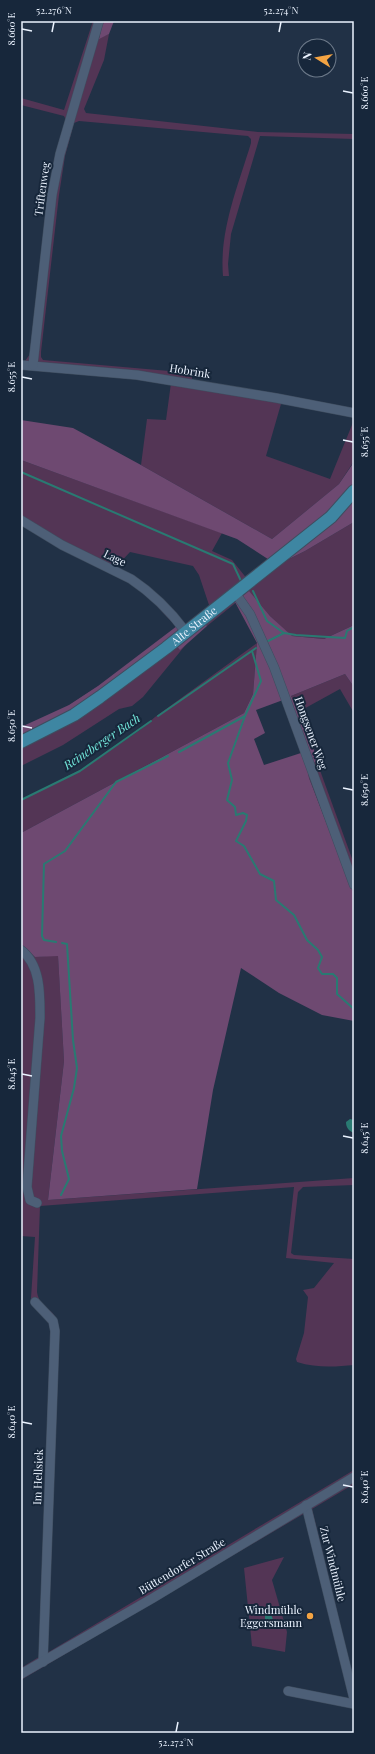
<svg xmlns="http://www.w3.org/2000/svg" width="375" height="1754" font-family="'Playfair Display',serif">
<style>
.green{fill:#533555;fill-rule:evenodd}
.forest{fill:#6e4971;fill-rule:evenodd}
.water{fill:#297a72}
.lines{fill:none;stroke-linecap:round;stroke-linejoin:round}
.stream{stroke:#297a72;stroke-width:2}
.minor-casing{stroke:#3f4d5f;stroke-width:10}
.major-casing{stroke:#3f4d5f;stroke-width:14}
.minor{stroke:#4d5f77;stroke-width:9}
.major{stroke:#3e86a2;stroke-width:12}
.ticks{fill:none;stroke:#ebf3ff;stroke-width:1.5}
.poi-dot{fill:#f4a443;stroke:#17273b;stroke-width:1.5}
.labels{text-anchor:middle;stroke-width:4;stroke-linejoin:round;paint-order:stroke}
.street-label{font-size:11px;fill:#ebf3ff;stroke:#17273b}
.poi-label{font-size:11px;fill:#ebf3ff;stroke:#17273b;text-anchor:end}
.water-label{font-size:12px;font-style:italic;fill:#74e9dd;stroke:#17273b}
.neatline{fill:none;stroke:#ebf3ff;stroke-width:1.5}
.ticks-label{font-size:10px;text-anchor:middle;fill:#ebf3ff}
</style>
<rect width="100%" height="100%" fill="#213146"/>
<g class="green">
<path d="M 93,21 L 103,21 L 99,38 L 109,34 L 104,60 L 84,109 L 86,113 L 258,132 L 354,134 L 354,139 L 260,136 L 231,234 L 228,264 L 229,276 L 223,276 C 219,231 238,186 251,143 L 251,139 L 248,136 L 79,121 L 74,123 L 65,156 L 59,195 L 41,352 L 41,357 L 43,360 L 192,373 L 192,381 L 283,397 L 266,456 L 330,479 L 354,420 L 354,461 L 339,484 L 272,539 L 141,465 L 147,419 L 166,420 L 171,383 L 25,361 L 30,354 L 66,120 L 64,116 L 21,105 L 21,98 L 64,110 Z"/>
<path d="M 21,460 L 222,533 L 212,551 L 232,560 L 248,580 L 305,551 L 354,522 L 354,625 L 324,639 L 291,636 L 270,616 L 249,592 L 207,626 L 202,617 L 182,633 L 141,589 L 21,524 ZM 130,552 L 193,566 L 199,575 L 210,608 L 186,626 L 116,567 Z"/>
<path d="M 170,639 L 180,649 L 188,642 L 143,697 L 132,706 L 119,709 L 63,745 L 21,766 L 21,737 Z"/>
<path d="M 257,643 L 253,694 L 244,713 L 21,833 L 21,800 L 86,767 L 140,730 L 155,717 Z"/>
<path d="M 345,674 L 354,687 L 354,713 L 340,689 L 300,711 L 291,696 Z"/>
<path d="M 317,762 L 354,864 L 354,894 L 309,778 L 306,764 Z"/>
<path d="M 21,944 L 35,957 L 58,955 L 64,1061 L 48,1200 L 354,1178 L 354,1185 L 303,1187 L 298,1192 L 291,1253 L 294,1255 L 354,1259 L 354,1365 C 335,1367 316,1368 297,1362 L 296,1359 L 304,1333 L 308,1297 L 303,1290 L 314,1288 L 334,1263 L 286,1258 L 294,1187 L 40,1206 L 37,1292 C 40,1310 54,1307 57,1322 L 47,1653 L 354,1470 L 354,1484 L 312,1509 L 354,1682 L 305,1513 L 21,1680 L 21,1668 L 39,1657 L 51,1322 L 33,1305 L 31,1298 L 35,1237 L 21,1236 Z"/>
<path d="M 284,1557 L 272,1580 L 287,1632 L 285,1652 L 252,1646 L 244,1568 Z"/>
</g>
<g class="forest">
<path d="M 103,21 L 114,21 L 109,34 L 99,39 Z"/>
<path d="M 21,420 L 73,428 L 141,465 L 272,539 L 339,484 L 354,462 L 354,522 L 305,551 L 277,565 L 237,539 L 21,460 Z"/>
<path d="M 249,591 L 270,616 L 292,636 L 324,639 L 354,625 L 354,687 L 345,674 L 291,696 C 303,717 312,739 317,762 L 307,764 L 309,778 L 354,894 L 354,1021 L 322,1015 L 279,993 L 241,968 L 213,1090 L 197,1189 L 48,1200 L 64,1061 L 58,956 L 35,957 L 21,944 L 21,833 L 244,713 L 253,694 L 257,643 L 235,602 ZM 283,700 L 304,752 L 264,765 L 254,739 L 265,733 L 256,710 Z"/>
<path d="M 202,617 L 207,626 L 180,650 L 171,639 L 98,696 L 21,737 L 21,727 L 69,705 L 98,686 L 177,626 L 182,632 Z"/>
</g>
<g class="water">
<path d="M 350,1119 L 354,1120 L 354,1133 C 349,1131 346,1128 346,1122 Z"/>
<path d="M 267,1609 L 270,1612 L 274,1622 L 271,1626 L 265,1625 L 265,1612 Z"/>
</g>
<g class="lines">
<g class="stream">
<path d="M 21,472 L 233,564 L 241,581"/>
<path d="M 253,591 L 267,621 L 284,633"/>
<path d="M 266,642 L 284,633 L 296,635 L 345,638 L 347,631 L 354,627"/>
<path d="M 158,716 L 256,648"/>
<path d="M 245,716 L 228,763 L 232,780 L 227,800 L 235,807 L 236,815 L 243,813 L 247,815 L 246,821 L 236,841 L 244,846 L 260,874 L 274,881 L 276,900 L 294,915 L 307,940 L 318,950 L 322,957 L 318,968 L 322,974 L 333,974 L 337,978 L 337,994 L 354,1009"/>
<path d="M 179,752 L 245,716 L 261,681 L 252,651"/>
<path d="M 21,800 L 80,771 L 151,721"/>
<path d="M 56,942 L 44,940 L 42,936 L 44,864 L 65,851 L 116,782 L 168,756"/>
<path d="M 61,1195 L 69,1179 L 62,1151 L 61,1136 L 74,1088 L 77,1068 L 73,1040 L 67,944 L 62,943"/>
</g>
<g class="minor-casing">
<g id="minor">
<path d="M 21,365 L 137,375 L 276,398 L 354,413"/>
<path d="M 33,365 L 52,195 L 60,154 L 99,21"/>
<path d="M 21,520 L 62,545 L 131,579 C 152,593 171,612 186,632"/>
<path d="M 236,594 L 250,614 L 274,667 L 354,885"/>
<path d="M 21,950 C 41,965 40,995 40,1018 L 27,1187 L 30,1200 L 37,1203"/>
<path d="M 35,1302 L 53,1321 L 55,1331 L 43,1662"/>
<path d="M 306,1505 L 354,1699"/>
<path d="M 21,1674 L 153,1598 L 354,1477"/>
<path d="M 288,1691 L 354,1704"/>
</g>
</g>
<g class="major-casing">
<g id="major">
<path id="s1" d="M 21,742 L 74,715 L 100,697 L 166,648 L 331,517 L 354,491"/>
</g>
</g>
<use href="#minor" class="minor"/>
<use href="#major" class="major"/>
</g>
<path class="ticks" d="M 22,29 L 32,31M 52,32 L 54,22M 279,32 L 281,22M 343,91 L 353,93M 22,377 L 32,379M 343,440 L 353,442M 22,726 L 32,728M 343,788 L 353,790M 22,1074 L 32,1076M 343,1136 L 353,1138M 22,1422 L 32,1424M 343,1485 L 353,1487M 176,1732 L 178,1722"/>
<circle class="poi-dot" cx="310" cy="1616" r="4"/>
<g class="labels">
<g class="street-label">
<text transform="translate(42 189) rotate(-82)" y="4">Triftenweg</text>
<text transform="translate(190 371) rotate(9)" y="4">Hobrink</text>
<text transform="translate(115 558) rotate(26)" y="4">Lage</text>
<text dy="4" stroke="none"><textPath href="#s1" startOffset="209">Alte Straße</textPath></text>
<text transform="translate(311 733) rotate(70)" y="4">Hongsener Weg</text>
<text transform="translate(38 1477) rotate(-88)" y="4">Im Hellsiek</text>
<text transform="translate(333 1564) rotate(76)" y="4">Zur Windmühle</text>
<text transform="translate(182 1566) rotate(-31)" y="4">Büttendorfer Straße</text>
</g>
<g class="poi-label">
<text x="302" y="1614">Windmühle<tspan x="302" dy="13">Eggersmann</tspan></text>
</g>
<g class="water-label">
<text transform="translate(102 742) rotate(-34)" y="4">Reineberger Bach</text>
</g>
</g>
<rect width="375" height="1754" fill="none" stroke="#17273b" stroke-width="44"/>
<g transform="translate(317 58) rotate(281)"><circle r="19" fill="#17273b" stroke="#6c7989"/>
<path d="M0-3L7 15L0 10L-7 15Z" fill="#f4a443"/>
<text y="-6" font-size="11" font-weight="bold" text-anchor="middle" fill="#ebf3ff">N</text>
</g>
<rect x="22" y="22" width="331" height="1710" class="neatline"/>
<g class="ticks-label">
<text x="54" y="14">52.276°N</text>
<text x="281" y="14">52.274°N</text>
<text transform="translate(11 29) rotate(-90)" y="4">8.660°E</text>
<text transform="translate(364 93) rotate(-90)" y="4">8.660°E</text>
<text transform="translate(11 377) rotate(-90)" y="4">8.655°E</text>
<text transform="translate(364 442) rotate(-90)" y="4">8.655°E</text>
<text transform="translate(11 726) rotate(-90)" y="4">8.650°E</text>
<text transform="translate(364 790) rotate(-90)" y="4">8.650°E</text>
<text transform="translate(11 1074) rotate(-90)" y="4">8.645°E</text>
<text transform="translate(364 1138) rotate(-90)" y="4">8.645°E</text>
<text transform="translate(11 1422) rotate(-90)" y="4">8.640°E</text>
<text transform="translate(364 1487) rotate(-90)" y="4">8.640°E</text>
<text x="176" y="1746">52.272°N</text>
</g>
</svg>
